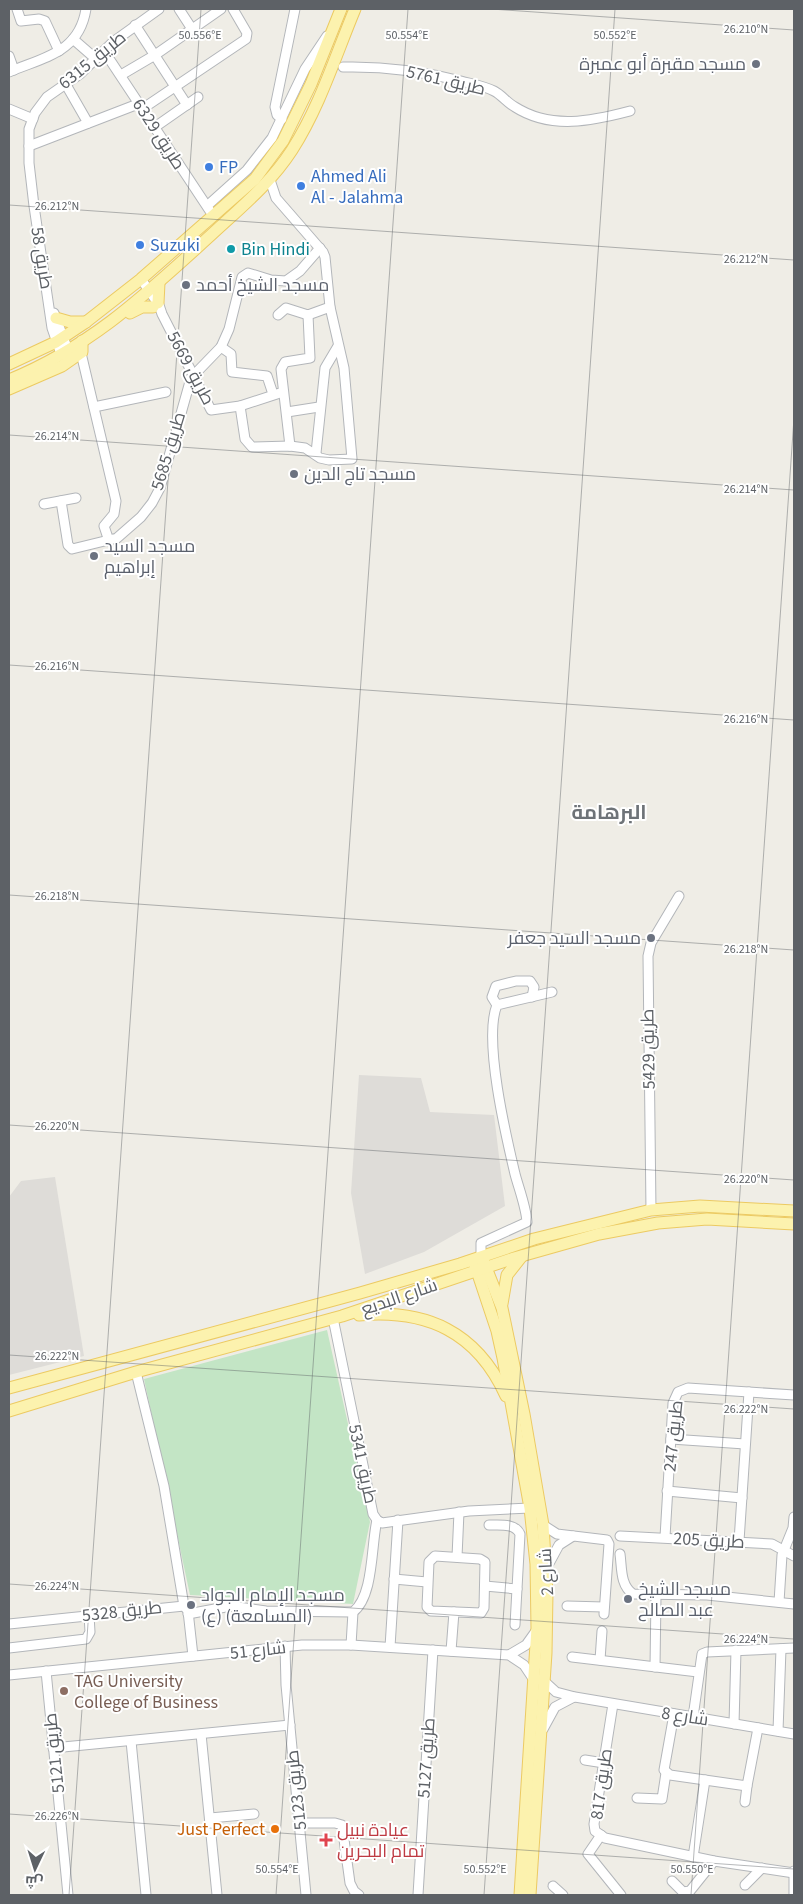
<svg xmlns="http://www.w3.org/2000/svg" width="803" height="1904" font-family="'Source Sans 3',Cairo,sans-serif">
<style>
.industrial{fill:#dedcd8}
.green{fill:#c3e5c5}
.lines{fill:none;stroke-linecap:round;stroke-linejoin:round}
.minor-casing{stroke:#b3b6ba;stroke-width:11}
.major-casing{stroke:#ecca62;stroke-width:13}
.minor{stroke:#fff;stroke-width:9}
.major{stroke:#fcf2ae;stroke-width:11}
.ticks{fill:none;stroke:#5d6166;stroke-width:1;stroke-opacity:0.45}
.worship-dot{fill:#6b7280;stroke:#fff;stroke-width:2}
.shop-dot{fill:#3f7fe0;stroke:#fff;stroke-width:2}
.culture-dot{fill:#0f9aa8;stroke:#fff;stroke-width:2}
.education-dot{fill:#8d6e63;stroke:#fff;stroke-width:2}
.food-dot{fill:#e8710a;stroke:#fff;stroke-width:2}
.health-dot{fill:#e0444e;stroke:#fff;stroke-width:2}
.labels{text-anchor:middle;stroke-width:4;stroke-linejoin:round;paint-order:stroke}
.street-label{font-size:18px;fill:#5d6166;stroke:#fff}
.worship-label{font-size:18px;fill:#5b616d;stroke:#fff;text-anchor:start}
.shop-label{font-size:18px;fill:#366cbe;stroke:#fff;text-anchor:start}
.culture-label{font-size:18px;fill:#0d838f;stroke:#fff;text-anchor:start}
.education-label{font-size:18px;fill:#785e54;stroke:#fff;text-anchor:start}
.food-label{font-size:18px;fill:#c56008;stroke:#fff;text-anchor:end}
.health-label{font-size:18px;fill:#be3a42;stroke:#fff;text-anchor:start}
.quarter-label{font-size:20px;font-weight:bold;fill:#6e7378;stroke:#fff}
.ticks-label{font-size:12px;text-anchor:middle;fill:#5d6166;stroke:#fff;stroke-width:4;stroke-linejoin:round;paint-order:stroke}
</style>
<rect width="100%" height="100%" fill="#efede6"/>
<g class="industrial">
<path d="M 359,1075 L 421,1078 L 430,1112 L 494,1115 L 505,1206 L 424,1252 L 365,1274 L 351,1193 Z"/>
<path d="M 55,1177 L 84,1356 L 9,1375 L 9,1197 L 21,1181 Z"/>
</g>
<path class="green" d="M 327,1330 L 370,1522 L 353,1604 L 190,1595 L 144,1379 Z"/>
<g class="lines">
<g class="minor-casing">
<g id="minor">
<path d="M 17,9 L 21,21 L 39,19 L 45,21 L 59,51"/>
<path d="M 179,9 L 192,29"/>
<path d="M 135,25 L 187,105"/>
<path d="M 73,39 L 96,59"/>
<path d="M 104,51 L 210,211"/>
<path d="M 9,56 L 14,70"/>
<path d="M 343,67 C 384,66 422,71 461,81 C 472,84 484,86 494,91 C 502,95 507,103 515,107 C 551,130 592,121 630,111"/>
<path d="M 9,72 C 44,57 79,53 86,9"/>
<path d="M 121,75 L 155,55 L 221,9"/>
<path d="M 65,83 L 88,123"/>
<path d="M 9,109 L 33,119"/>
<path d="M 142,109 L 246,39 L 247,33 L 233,9"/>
<path d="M 282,119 L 277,115 L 275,107 L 295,9"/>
<path d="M 155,127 L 198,97"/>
<path d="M 29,146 L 138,104"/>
<path d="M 208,205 L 247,170 L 272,138 L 305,69 L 327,36"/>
<path d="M 141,279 L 159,305 L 162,314 L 211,410 L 240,406 L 283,392"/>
<path d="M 54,313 L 68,350"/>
<path d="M 278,315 L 286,308 L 308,315 L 330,307"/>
<path d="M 221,347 L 231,354 L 232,372 L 267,376 L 273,394"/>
<path d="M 81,353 L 116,501 L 114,514 L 104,526 L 109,541"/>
<path d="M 61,354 L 52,328 L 34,206 L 29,163 L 29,129 L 35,113 L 47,97 L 80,74 L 113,42 L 159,9"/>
<path d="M 240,406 L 245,439 L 252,447 L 290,446 L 305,448 L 320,458 L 329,460 L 352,459 L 344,368 L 330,307 L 325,257 L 323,252 L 276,198 L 270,180"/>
<path d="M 94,407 L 166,392"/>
<path d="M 287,412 L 319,407"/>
<path d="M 290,446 L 281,369 L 285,362 L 310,358 L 308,315"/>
<path d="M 316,453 L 325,368 L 338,346"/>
<path d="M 61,501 L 68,545 L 72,549 L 117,538 L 141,517 L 152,503 L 160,488 L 191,378 L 221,347 L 229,329 L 242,277 L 248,273 L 271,280 L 286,281 L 300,271 L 320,248"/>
<path d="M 44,504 L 76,498"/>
<path d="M 497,1005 L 492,997 L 496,986 L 516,981 L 530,981 L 534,987 L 532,997"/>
<path d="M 651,1210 L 648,956 L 651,943 L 679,896"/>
<path d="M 481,1256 L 481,1243 L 527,1222 C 526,1207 519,1189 515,1174 C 506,1136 483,1039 497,1005 L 552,992"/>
<path d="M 333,1318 L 373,1514 L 377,1520 L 382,1523 L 469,1511 L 530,1508"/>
<path d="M 136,1372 L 164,1486 L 184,1606"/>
<path d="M 671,1439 L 745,1444"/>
<path d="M 667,1491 L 742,1498"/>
<path d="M 489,1525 C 500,1525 515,1523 520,1534 L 515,1625"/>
<path d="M 543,1525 L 557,1534 L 607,1540 L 609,1544 L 604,1614"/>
<path d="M 620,1536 L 772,1544 L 794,1556"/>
<path d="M 665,1537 L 673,1403 L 678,1392 L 688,1388 L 794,1395"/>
<path d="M 739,1541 L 749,1392"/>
<path d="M 620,1554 C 622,1568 620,1585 633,1594 L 707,1595 L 794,1604"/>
<path d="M 435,1556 L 480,1559 L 485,1562 L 484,1608 L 481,1613 L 431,1611 L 427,1607 L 429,1562 Z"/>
<path d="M 457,1557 L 459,1512"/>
<path d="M 546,1569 L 559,1545 L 573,1536"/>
<path d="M 394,1579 L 427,1582"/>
<path d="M 485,1586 L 517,1589"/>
<path d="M 779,1602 L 782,1555 L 793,1528 L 794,1517"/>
<path d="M 567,1606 L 604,1607"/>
<path d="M 188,1614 L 231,1606 L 266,1611 L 353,1612 C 374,1596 371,1545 377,1520"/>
<path d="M 9,1624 L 184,1606 L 188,1611 L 193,1656"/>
<path d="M 351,1645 L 353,1612"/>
<path d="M 285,1646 L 286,1685 L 306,1895"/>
<path d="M 390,1647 L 398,1520"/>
<path d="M 9,1648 L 86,1639 L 90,1632 L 89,1615"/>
<path d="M 451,1651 L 454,1612"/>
<path d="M 509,1655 L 526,1645 L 536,1631"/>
<path d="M 572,1657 L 698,1672"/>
<path d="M 600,1660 L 602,1631"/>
<path d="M 655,1667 L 656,1596"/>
<path d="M 46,1671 L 68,1895"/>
<path d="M 9,1675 L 302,1645 L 351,1645 L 509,1655 L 524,1665 L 534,1680"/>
<path d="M 544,1681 L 556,1692 L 575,1697 L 794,1734"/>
<path d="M 613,1704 L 594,1824 L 595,1831 L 605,1838 L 714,1861 L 794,1873"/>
<path d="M 674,1714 L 664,1770 L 670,1775 L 747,1786 L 758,1728"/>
<path d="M 693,1717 L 702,1654 L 707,1652 L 794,1648"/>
<path d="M 734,1724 L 736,1650"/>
<path d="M 543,1729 L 555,1707 L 574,1697"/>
<path d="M 778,1731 L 781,1649"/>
<path d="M 201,1734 L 217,1895"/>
<path d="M 131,1741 L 146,1895"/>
<path d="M 53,1748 L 290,1725"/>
<path d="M 585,1760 L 604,1763"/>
<path d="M 637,1798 L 662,1799 L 666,1773"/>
<path d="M 745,1802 L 747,1786"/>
<path d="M 210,1818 L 254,1814"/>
<path d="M 299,1823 L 335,1823 L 342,1825 L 350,1883 L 354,1891 L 359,1895"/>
<path d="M 601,1835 L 588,1854 L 621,1895"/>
<path d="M 693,1857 L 705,1780"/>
<path d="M 672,1881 L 683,1892 L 690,1891 L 714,1861"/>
<path d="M 745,1885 L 762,1868"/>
<path d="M 553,1886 L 563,1895"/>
<path d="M 418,1895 L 433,1650"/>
<path d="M 794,1895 L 794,1871"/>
</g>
</g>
<g class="major-casing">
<g id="major">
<path d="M 158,303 L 159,283"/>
<path d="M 130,313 L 142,307 L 153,307"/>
<path d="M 56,318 L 70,322 L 86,322"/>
<path d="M 9,364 L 56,342 L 86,322 L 141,279 L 255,179 L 283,141 L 311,84 L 341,9"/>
<path d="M 9,380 C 92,346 146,294 211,235 C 240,208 270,184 292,150 C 320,106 335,57 355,9"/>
<path d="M 9,389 L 62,366 L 82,352 L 82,341"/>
<path d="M 483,1260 L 502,1308 L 524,1414 L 543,1525 L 547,1593 L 546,1653 L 530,1895"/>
<path d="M 475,1265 L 497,1331 L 503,1358 L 530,1508 L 536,1564 L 537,1628 L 520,1895"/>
<path d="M 502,1304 L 507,1275 L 522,1256"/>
<path d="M 359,1315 C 427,1309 477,1332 506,1396"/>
<path d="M 9,1388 L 360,1293 L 460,1264 L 534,1239 L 651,1210 L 700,1206 L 794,1211"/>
<path d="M 9,1411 L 136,1372 L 342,1316 L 514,1258 L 599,1234 L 658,1223 L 707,1219 L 794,1224"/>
</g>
</g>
<use href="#minor" class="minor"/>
<use href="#major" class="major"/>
</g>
<path class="ticks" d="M 491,9 L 794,30M 9,205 L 794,260M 9,435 L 794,490M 9,665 L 794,720M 9,895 L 794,950M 9,1125 L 794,1180M 9,1355 L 794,1409M 9,1584 L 794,1639M 9,1814 L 794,1869M 69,1895 L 201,9M 276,1895 L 408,9M 484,1895 L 615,9M 691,1895 L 794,418"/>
<g class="worship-dot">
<circle cx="756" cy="64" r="5"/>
<circle cx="186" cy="285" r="5"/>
<circle cx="294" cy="474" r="5"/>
<circle cx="94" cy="556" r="5"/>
<circle cx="651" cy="938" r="5"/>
<circle cx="628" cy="1599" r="5"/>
<circle cx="191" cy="1605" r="5"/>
</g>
<g class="shop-dot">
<circle cx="209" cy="167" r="5"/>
<circle cx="301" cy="186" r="5"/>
<circle cx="140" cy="245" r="5"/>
</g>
<circle class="culture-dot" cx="231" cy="249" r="5"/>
<circle class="education-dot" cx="64" cy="1691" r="5"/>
<circle class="food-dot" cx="275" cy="1829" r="5"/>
<path class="health-dot" d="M323.5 1832.5h5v5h5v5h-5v5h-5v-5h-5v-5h5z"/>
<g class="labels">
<g class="street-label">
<text transform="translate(92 60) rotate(-39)" y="6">طريق 6315</text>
<text transform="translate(446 80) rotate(13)" y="6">طريق 5761</text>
<text transform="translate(159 134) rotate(57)" y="6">طريق 6329</text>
<text transform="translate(42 258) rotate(81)" y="6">طريق 58</text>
<text transform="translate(191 368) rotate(62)" y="6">طريق 5669</text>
<text transform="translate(168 451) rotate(-73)" y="6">طريق 5685</text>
<text transform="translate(648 1049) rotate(-91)" y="6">طريق 5429</text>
<text transform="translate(399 1297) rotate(-19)" y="6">شارع البديع</text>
<text transform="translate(673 1436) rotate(-84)" y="6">طريق 247</text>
<text transform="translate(363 1464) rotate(78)" y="6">طريق 5341</text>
<text transform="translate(709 1540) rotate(3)" y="6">طريق 205</text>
<text transform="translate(546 1572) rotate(-93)" y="6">شارع 2</text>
<text transform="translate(122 1611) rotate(-6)" y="6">طريق 5328</text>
<text transform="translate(258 1650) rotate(-6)" y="6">شارع 51</text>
<text transform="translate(685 1716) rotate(9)" y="6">شارع 8</text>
<text transform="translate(54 1753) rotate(-96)" y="6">طريق 5121</text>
<text transform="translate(426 1758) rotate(-86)" y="6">طريق 5127</text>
<text transform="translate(601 1784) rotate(-82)" y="6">طريق 817</text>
<text transform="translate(296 1790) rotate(-96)" y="6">طريق 5123</text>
</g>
<g class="worship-label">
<text x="746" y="70" text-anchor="end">مسجد مقبرة أبو عمبرة</text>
<text x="196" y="291">مسجد الشيخ أحمد</text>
<text x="304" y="480">مسجد تاج الدين</text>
<text x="104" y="552">مسجد السيد<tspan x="104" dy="21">إبراهيم</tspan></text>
<text x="641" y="944" text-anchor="end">مسجد السيد جعفر</text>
<text x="638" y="1595">مسجد الشيخ<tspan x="638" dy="21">عبد الصالح</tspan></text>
<text x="201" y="1601">مسجد الإمام الجواد<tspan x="201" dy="21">(ع) (المسامعة)</tspan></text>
</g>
<g class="shop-label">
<text x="219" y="173">FP</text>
<text x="311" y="182">Ahmed Ali<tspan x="311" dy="21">Al - Jalahma</tspan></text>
<text x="150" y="251">Suzuki</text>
</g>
<g class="culture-label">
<text x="241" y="255">Bin Hindi</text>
</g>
<g class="education-label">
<text x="74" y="1687">TAG University<tspan x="74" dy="21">College of Business</tspan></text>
</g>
<g class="food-label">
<text x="265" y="1835">Just Perfect</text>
</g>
<g class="health-label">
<text x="337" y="1836">عيادة نبيل<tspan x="337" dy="21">تمام البحرين</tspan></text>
</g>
<g class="quarter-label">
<text x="609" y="819">البرهامة</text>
</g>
</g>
<g class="ticks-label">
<text x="746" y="33">26.210°N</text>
<text x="200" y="39">50.556°E</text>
<text x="407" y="39">50.554°E</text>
<text x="615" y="39">50.552°E</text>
<text x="57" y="210">26.212°N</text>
<text x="746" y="263">26.212°N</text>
<text x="57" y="440">26.214°N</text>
<text x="746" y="493">26.214°N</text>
<text x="57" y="670">26.216°N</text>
<text x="746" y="723">26.216°N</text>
<text x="57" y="900">26.218°N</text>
<text x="746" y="953">26.218°N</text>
<text x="57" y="1130">26.220°N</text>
<text x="746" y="1183">26.220°N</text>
<text x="57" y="1360">26.222°N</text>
<text x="746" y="1413">26.222°N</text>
<text x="57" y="1590">26.224°N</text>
<text x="746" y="1643">26.224°N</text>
<text x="57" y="1820">26.226°N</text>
<text x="277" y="1873">50.554°E</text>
<text x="485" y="1873">50.552°E</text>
<text x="692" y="1873">50.550°E</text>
</g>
<rect width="803" height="1904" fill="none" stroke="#5d6166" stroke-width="20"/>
<g transform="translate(35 1869) rotate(184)" stroke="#ffffff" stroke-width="4" paint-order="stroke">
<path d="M0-4L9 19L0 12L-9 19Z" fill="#5d6166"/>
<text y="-8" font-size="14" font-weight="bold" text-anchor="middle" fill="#5d6166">ش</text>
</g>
</svg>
